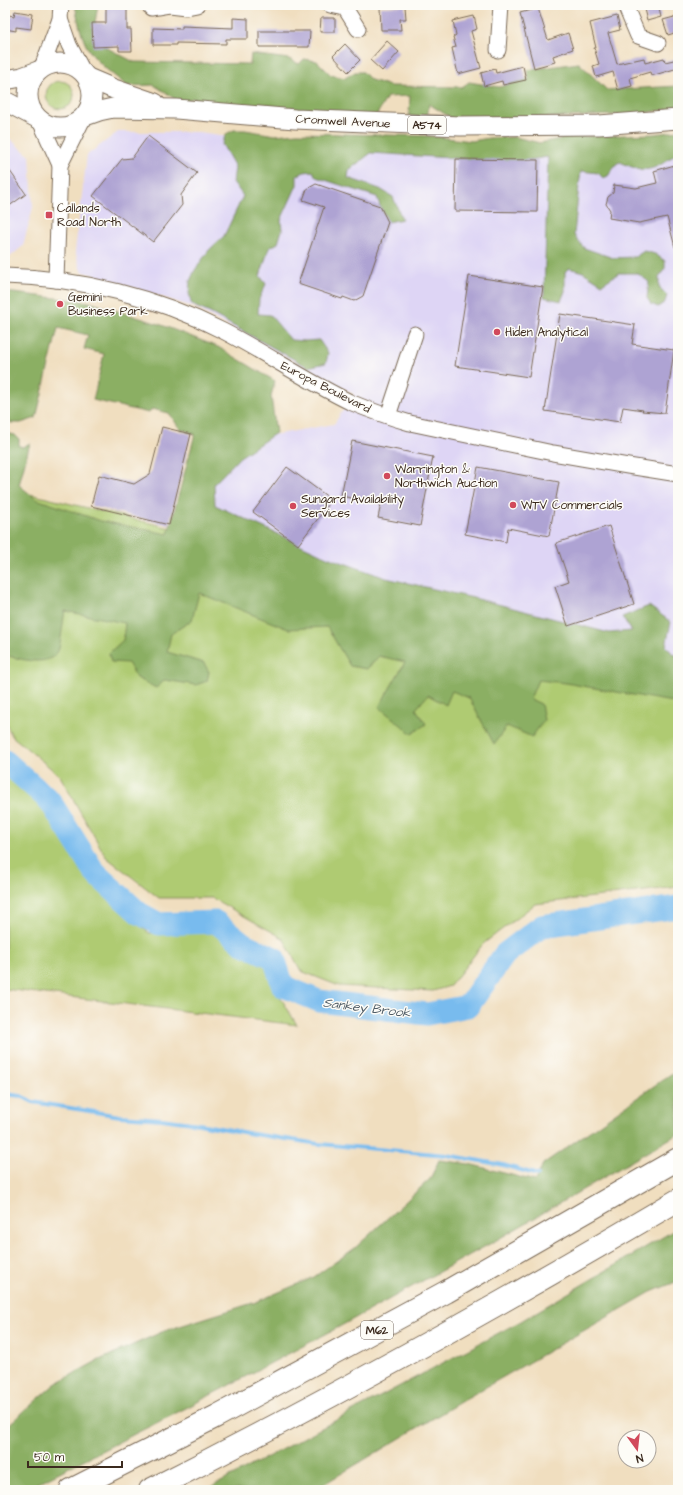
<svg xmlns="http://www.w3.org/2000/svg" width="683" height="1495" font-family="'Architects Daughter',sans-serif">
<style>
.built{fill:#ded5f5}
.green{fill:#afcb72;stroke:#757a48}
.forest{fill:#8baf64;stroke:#636c41}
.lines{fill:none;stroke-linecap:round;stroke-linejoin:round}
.stream{stroke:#78bbee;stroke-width:4}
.river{stroke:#78bbee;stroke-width:23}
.building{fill:#aea3d3}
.minor-casing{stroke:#7a6956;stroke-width:17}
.major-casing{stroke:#7a6956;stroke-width:21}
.highway-casing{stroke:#7a6956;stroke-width:24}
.minor{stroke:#fff;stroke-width:15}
.major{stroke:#fff;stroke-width:19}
.highway{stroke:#fff;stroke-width:22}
.poi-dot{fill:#d1495b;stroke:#fdfcf7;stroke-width:1.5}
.labels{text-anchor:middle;stroke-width:3;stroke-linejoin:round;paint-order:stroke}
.shield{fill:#fdfcf7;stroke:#75695f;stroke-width:1}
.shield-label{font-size:11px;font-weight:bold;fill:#3b2a1e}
.street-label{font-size:12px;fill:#3b2a1e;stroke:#fdfcf7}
.poi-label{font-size:12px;fill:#3b2a1e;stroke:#fdfcf7;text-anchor:start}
.water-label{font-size:13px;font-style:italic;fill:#505d67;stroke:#fdfcf7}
</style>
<rect width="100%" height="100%" fill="#fdfcf7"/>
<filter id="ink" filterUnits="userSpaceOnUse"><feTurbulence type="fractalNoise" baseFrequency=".025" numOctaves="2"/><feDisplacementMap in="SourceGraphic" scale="8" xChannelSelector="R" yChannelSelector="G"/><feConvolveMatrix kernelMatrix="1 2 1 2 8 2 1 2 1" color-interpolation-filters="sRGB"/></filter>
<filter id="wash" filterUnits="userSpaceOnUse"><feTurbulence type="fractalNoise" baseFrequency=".012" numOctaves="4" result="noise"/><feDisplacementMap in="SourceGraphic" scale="16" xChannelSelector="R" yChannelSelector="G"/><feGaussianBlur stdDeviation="0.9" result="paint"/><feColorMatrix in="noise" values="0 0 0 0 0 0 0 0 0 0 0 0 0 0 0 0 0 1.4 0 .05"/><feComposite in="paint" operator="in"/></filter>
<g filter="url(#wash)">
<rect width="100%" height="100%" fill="#f0debf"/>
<g class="built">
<path d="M 118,132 L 199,132 L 293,145 L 678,147 L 678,664 L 358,580 L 215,528 L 214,484 L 240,457 L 273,435 L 334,424 L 354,394 L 193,307 L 81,271 L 75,251 L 87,155 Z"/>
<path d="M 5,135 L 30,156 L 33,207 L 23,246 L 5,261 Z"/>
</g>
<g class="green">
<circle cx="60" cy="95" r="14"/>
<path d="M 5,488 L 179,530 L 678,671 L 678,887 L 535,904 L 483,944 L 450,986 L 433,991 L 339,986 L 301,971 L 283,938 L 212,898 L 159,898 L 106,857 L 60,776 L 12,736 L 5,722 Z"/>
<path d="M 5,772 L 47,810 L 89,880 L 149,933 L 213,933 L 268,967 L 278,993 L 297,1025 L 5,989 Z"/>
</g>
<g class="forest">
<path d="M 75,5 L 98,5 L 92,40 L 134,62 L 250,64 L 251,54 L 289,59 L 299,64 L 304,59 L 317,61 L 331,75 L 345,78 L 355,72 L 363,72 L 371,80 L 390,86 L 462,87 L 469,82 L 499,87 L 529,79 L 527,70 L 579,63 L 607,90 L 678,86 L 678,108 L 636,114 L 484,120 L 453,119 L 429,104 L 427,119 L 409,116 L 410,96 L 387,97 L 376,116 L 215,107 L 193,98 L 181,103 L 154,85 L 127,86 C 113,74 96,63 87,47 C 80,34 78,19 75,5 Z"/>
<path d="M 234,130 L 245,130 L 275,135 L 297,133 L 429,136 L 472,141 L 489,138 L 515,137 L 540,143 L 570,137 L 654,134 L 678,131 L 678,155 C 670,156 665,163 658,166 C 644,173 634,168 620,162 L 616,164 L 608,176 L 603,178 L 598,173 L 581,171 L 579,185 L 574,235 L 584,248 L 613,258 L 635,257 L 644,251 L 655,254 L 665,261 L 665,268 L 659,277 L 659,287 L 667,295 L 665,302 L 658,307 L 651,304 L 647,298 L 649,282 L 637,273 L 619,273 L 602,284 L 583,272 L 569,268 L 565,272 L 565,291 L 561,301 L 544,297 L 548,157 L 514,162 L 371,153 L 349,170 L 348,178 L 380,189 L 393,197 L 402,219 L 388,222 L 380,206 L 377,197 L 316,177 L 313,171 L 304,172 L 297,176 L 297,185 L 281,220 L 282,230 L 278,243 L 269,248 L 260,276 L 266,284 L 259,299 L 258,314 L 270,315 L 291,340 L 305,341 L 319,340 L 328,353 L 326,363 L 308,367 L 210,313 L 196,307 L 191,303 L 189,293 L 190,281 L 195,270 L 209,250 L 224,236 L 243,196 L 233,182 L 235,167 L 222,144 L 226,134 Z"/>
<path d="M 5,292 L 89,302 L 159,324 L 218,347 L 275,381 L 271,396 L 276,433 L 240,457 L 214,484 L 215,505 L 327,557 L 386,578 L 482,600 L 609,633 L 632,631 L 622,617 L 649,606 L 671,622 L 666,646 L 673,654 L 678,655 L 678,703 L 566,683 L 538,680 L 530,699 L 541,704 L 544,720 L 532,737 L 507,726 L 494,744 L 469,698 L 452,691 L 446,705 L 428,695 L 416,709 L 426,724 L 412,734 L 379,707 L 405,662 L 379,656 L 367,669 L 350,666 L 327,627 L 288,629 L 199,593 L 192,620 L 171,634 L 167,652 L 204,663 L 209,672 L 207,681 L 196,685 L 165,680 L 156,688 L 137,678 L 128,663 L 111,662 L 109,653 L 123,640 L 125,623 L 65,611 C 63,619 61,645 58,651 C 49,668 19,659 5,655 L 5,433 L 15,435 L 19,439 L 19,446 L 23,447 L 30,443 L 19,485 L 36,499 L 101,521 L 168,534 L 195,434 L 180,429 L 169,413 L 152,409 L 149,413 L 93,400 L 104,354 L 84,349 L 88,335 L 58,328 L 36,418 L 21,423 L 11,423 L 5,416 L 5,388 L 8,360 L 5,337 Z"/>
<path d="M 678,1069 L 678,1134 L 495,1241 L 339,1327 L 188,1407 L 24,1490 L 5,1490 L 5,1428 L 55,1384 L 95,1362 L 164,1331 L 256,1302 L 314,1277 L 355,1248 L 430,1179 L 439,1160 L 469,1164 L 535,1181 L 543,1164 Z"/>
<path d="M 678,1228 L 678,1281 L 651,1292 L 472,1395 L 314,1490 L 206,1490 L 521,1321 Z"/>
</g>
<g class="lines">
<path class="stream" d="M 5,1094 L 21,1096 L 33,1102 L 120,1116 L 162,1119 L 199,1124 L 253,1134 L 319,1144 L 447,1155 L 503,1165 L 538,1175"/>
<path class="river" d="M 5,761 L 50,801 L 95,873 L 139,913 L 159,924 L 216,922 L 244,944 L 274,958 L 283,986 L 319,1001 L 369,1007 L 427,1014 L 468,1006 L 505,954 L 542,926 L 678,907"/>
</g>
<g id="blocks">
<g class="building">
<path d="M 106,5 L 127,5 L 127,29 L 131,29 L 132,51 L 119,51 L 119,46 L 93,47 L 92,23 L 106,23 Z"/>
<path d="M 643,5 L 658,5 L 661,17 L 647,21 Z"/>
<path d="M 405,6 L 406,19 L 400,19 L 401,30 L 381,30 L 380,7 Z"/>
<path d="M 538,8 L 548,40 L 568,33 L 573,49 L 553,56 L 555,62 L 534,68 L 520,13 Z"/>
<path d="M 15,11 L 33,14 L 31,29 L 16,27 L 16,31 L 5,29 L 5,14 L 14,16 Z"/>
<path d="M 474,16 L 477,29 L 471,31 L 481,68 L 458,74 L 452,48 L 456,47 L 453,37 L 456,35 L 453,21 Z"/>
<path d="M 617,16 L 620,30 L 608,33 L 617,64 L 644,58 L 645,63 L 664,58 L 665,62 L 678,59 L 678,68 L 651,76 L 650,72 L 630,78 L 632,86 L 618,90 L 613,72 L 596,77 L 593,66 L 599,64 L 594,48 L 596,48 L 590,23 Z"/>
<path d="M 678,16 L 678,32 L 668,35 L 663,20 Z"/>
<path d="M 233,18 L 248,19 L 248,39 L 226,39 L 226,44 L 176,43 L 176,45 L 153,45 L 153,28 L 182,29 L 182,26 L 233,28 Z"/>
<path d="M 321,18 L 335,18 L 335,32 L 320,32 Z"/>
<path d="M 259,31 L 310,31 L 309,47 L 259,47 Z"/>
<path d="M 387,41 L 399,52 L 382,71 L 370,60 Z"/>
<path d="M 345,44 L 360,60 L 348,72 L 333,56 Z"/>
<path d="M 523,66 L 526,80 L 503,85 L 502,81 L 484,86 L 481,73 L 495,69 L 496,73 Z"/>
<path d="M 148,136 L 197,173 L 181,195 L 182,205 L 153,242 L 93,196 L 122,159 L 132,158 Z"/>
<path d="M 456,159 L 538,160 L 537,212 L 455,211 Z"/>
<path d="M 5,164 L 26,194 L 5,209 Z"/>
<path d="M 678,164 L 678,246 L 675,247 L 667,217 L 639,223 L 609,218 L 610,210 L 606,204 L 608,197 L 613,193 L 614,185 L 636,188 L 657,183 L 654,171 Z"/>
<path d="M 316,184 L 380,206 L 388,222 L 363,296 L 354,301 L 343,297 L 342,299 L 298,284 L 324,207 L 303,200 L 307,189 Z"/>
<path d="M 469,276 L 543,287 L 529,377 L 455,366 Z"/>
<path d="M 560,314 L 635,325 L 632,344 L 674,350 L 665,413 L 642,411 L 643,410 L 623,407 L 620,422 L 545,411 Z"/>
<path d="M 162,427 L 191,434 L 169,525 L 91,506 L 99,475 L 134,484 L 150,474 Z"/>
<path d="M 352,441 L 433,457 L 420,526 L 378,518 L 381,504 L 341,496 Z"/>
<path d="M 287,467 L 332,500 L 298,545 L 253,512 Z"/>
<path d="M 478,467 L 559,482 L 549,536 L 508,528 L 506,542 L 465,534 Z"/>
<path d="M 609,526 L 634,604 L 568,626 L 555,586 L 569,581 L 556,543 Z"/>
</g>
</g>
</g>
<g filter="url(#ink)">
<use href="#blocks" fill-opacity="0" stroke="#7a6956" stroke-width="1"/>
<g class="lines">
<g class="minor-casing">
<g id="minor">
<path d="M 170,5 L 187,7 L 197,5"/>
<path d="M 330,5 L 345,8 L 358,29"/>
<path d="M 627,5 L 627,10 L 638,36 L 658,43"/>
<path d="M 151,8 L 169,5"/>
<path d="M 60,19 L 69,45 L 85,75"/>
<path d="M 498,50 L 501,5"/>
<path d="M 41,70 L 60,19 L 61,5"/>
<path d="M 40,121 L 60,165"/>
<path d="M 5,276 C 80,278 157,297 223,331 C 266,353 306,381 350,402 C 369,410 389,417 410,423 L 553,453 L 628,466 L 678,474"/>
<path d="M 56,280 L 60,165 L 83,119"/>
<path d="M 388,416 L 415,334"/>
</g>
</g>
<g class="major-casing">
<g id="major">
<circle cx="60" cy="95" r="32"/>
<path d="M 88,78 L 114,89 L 155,103"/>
<path d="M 5,80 L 22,77 L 38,71"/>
<path d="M 5,101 L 37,118"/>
<path d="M 85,116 L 99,111 L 113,108 L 176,109 L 295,119 L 460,126 L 599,125 L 678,119"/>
</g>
</g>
<g class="highway-casing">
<g id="highway">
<path d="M 71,1490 L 217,1416 L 446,1292 L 678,1159"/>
<path d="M 150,1490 C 329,1400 505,1302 678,1200"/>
</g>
</g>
<use href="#minor" class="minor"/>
<use href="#major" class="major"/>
<use href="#highway" class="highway"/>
</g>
</g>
<g class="poi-dot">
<rect x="45" y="211" width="8" height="8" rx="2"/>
<circle cx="60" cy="304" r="4"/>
<circle cx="497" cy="332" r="4"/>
<circle cx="387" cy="476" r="4"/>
<circle cx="513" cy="505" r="4"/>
<circle cx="293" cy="506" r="4"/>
</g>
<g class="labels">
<g class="shield">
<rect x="408" y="116" width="38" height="18" rx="3"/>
<rect x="361" y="1321" width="32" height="18" rx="3"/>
</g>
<g class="shield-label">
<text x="427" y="129">A574</text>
<text x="377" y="1334">M62</text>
</g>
<g class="street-label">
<text transform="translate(343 121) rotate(3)" y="4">Cromwell Avenue</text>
<text transform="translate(326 387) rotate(27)" y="4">Europa Boulevard</text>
</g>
<g class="poi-label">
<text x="57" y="212">Callands<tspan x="57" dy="14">Road North</tspan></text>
<text x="68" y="301">Gemini<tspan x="68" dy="14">Business Park</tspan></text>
<text x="505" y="336">Hiden Analytical</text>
<text x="395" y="473">Warrington &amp;<tspan x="395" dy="14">Northwich Auction</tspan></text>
<text x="301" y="503">Sungard Availability<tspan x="301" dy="14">Services</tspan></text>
<text x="521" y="509">WTV Commercials</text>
</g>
<g class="water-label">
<text transform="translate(367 1007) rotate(7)" y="5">Sankey Brook</text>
</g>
</g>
<rect width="683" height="1495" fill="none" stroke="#fdfcf7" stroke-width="20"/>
<g transform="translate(637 1449) rotate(165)"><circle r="19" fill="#fdfcf7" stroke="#afa8a0"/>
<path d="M0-3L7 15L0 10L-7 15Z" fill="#d1495b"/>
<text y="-6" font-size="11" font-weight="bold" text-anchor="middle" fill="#3b2a1e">N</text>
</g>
<path d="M28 1461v6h94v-6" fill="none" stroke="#3b2a1e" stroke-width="2"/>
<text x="34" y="1461" font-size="12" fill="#3b2a1e" stroke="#fdfcf7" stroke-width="3" paint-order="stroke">50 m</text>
</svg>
